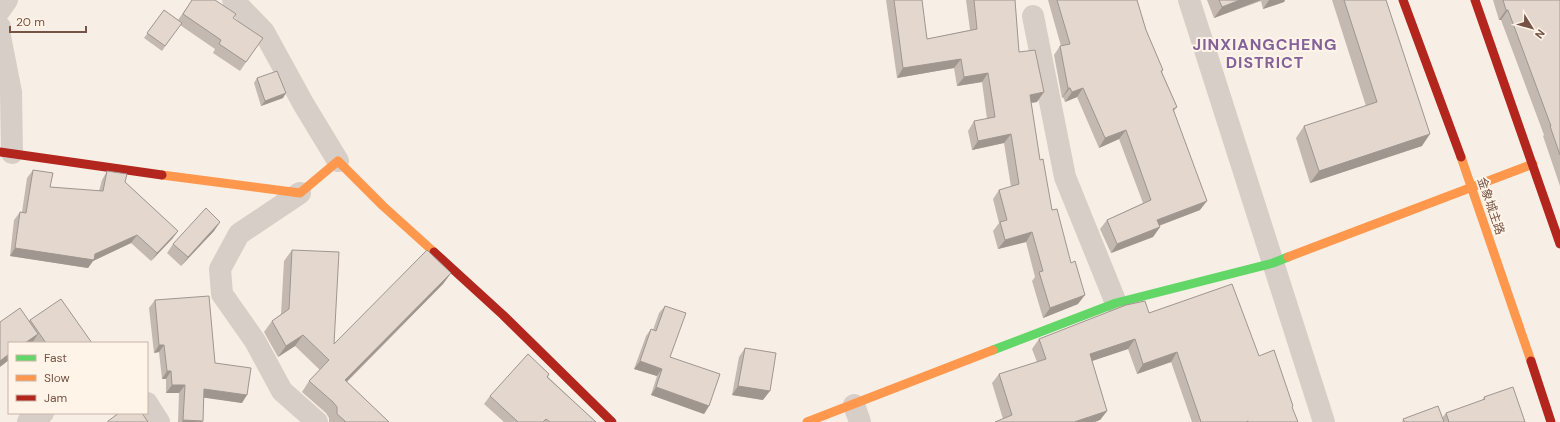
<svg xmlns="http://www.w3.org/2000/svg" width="1560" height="422" font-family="'DM Sans','Noto Sans SC',sans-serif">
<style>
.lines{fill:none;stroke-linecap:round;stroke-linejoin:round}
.street{stroke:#d8cec8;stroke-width:22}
.fast{stroke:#63d668;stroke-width:9}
.slow{stroke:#ff974d;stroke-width:9}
.jam{stroke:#b3261e;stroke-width:9}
.wall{fill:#c3b9b1}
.shaded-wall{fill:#9f9690}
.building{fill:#e3d7ce;stroke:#9f9690}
.labels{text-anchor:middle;stroke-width:4;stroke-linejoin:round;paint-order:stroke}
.street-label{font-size:12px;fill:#755446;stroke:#fff4e7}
.district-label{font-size:16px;font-weight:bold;letter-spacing:1px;fill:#836199;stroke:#fff4e7}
</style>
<rect width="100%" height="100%" fill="#f7efe6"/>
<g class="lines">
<g class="street">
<path d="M 233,0 L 264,32 L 304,105 L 338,161"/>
<path d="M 1189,0 L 1324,422"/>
<path d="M 0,10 L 7,0"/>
<path d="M 1033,16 L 1065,177 L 1116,303"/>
<path d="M 0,27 L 0,36 L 11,92 L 12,153"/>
<path d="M 300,193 L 239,234 L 220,269 L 222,294 L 255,341 L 282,391 L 317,422"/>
<path d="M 147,403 L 159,422"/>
<path d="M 854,405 L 860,422"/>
<path d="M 28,422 L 43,413"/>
</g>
<path class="fast" d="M 993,350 L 1116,303 L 1273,263 L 1288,257"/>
<g class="slow">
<path d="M 1461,157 L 1531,361"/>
<path d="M 162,175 L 300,193 L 338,161 L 383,206 L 434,252"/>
<path d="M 1288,257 L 1533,164"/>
<path d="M 807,422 L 993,350"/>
</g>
<g class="jam">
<path d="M 1403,0 L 1461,157"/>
<path d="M 1475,0 L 1560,244"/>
<path d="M 0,152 L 162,175"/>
<path d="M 434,252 L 503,315 L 612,422"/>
<path d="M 1531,361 L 1551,422"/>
</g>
</g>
<g class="wall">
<path d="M 192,0 L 233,18 L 263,38 L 240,71 L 213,53 L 215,49 L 180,25 L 162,51 L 144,38 L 164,10 L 178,20 Z"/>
<path d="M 886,0 L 922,0 L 927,39 L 970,30 L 966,0 L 1015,0 L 1019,52 L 1037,102 L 1031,103 L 1040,160 L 1052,210 L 1078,304 L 1043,318 L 1032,281 L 1035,277 L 1026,242 L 998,249 L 993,231 L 999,223 L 993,199 L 999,190 L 1011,187 L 1004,143 L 972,150 L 968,131 L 974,121 L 987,119 L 982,82 L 957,86 L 954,68 L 897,78 Z"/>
<path d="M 1048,0 L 1137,0 L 1146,30 L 1163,70 L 1162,72 L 1177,107 L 1174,111 L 1200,210 L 1159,226 L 1160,227 L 1153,237 L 1111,253 L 1100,229 L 1107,220 L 1143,203 L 1119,139 L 1099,148 L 1077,97 L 1065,102 L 1063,97 L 1062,98 L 1054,55 L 1060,46 L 1061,46 Z"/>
<path d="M 1207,0 L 1285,0 L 1284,2 L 1263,9 L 1261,1 L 1214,18 Z"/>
<path d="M 1332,0 L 1386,0 L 1422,146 L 1310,183 L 1296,138 L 1304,126 L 1366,106 Z"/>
<path d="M 1493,0 L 1560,0 L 1560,186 L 1543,136 L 1544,135 L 1501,20 L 1499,20 Z"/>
<path d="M 257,78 L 283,98 L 261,106 L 254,83 Z"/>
<path d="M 33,170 L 50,187 L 99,191 L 102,180 L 107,171 L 125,182 L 178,231 L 172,239 L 151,261 L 131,243 L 93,261 L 88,268 L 10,256 L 14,220 L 20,212 L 22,212 L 27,178 Z"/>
<path d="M 220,222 L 214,231 L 181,266 L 167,253 L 173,244 Z"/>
<path d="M 292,250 L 334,344 L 451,273 L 443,284 L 347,382 L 389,422 L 329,422 L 329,418 L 326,413 L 302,392 L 309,381 L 320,370 L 295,346 L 278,357 L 264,332 L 272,321 L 281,314 L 284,261 Z"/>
<path d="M 155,300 L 215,363 L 242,403 L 204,397 L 202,422 L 178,422 L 179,393 L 166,393 L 166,379 L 162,379 L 159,352 L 154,353 L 149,308 Z"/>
<path d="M 665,306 L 670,357 L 709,406 L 704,414 L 651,395 L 657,376 L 634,369 L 646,336 L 651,329 L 653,330 L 659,313 Z"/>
<path d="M 1149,313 L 1259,356 L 1292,408 L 1298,422 L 1192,422 L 1171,362 L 1137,374 L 1128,349 L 1092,361 L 1107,411 L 1100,420 L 1003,419 L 992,383 L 999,374 L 1037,362 L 1032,349 L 1039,339 Z"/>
<path d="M 30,320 L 92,343 L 34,343 L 33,342 L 32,343 L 9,343 Z"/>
<path d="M 745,348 L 763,400 L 732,395 L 739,357 Z"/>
<path d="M 549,374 L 548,377 L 596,422 L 504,422 L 484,404 L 490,396 Z"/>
<path d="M 1484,397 L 1525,422 L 1402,422 L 1403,419 L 1442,418 L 1446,413 L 1482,401 Z"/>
</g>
<g class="shaded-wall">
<path d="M 1240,0 L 1261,0 L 1214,18 L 1222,7 Z"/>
<path d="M 1269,0 L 1285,0 L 1284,2 L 1263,9 Z"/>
<path d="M 1506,10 L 1508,10 L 1501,20 L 1499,20 Z"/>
<path d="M 961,59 L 954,68 L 897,78 L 903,68 Z"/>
<path d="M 988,73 L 982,82 L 957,86 L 964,77 Z"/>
<path d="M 1068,88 L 1070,88 L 1063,97 L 1062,98 Z"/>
<path d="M 1083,88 L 1077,97 L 1065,102 L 1072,92 Z"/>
<path d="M 1044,92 L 1037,102 L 1023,104 L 1030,95 Z"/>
<path d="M 286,93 L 283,98 L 261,106 L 265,101 Z"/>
<path d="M 1126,130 L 1119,139 L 1099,148 L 1105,138 Z"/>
<path d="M 1011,134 L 1004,143 L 972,150 L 978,141 Z"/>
<path d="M 1430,134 L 1422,146 L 1310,183 L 1319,171 Z"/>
<path d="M 1207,201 L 1200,210 L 1150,229 L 1157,220 Z"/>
<path d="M 220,222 L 214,231 L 181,266 L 188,257 Z"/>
<path d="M 1160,227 L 1153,237 L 1111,253 L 1117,244 Z"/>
<path d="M 178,231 L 172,239 L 151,261 L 157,253 Z"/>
<path d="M 1032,232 L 1026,242 L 998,249 L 1005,240 Z"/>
<path d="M 137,235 L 131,243 L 93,261 L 88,268 L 10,256 L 15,248 L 95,254 Z"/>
<path d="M 451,273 L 443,284 L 337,391 L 345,380 Z"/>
<path d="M 1085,295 L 1078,304 L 1043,318 L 1050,308 Z"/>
<path d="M 38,334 L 32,343 L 25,343 Z"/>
<path d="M 303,335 L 295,346 L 278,357 L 286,346 Z"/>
<path d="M 1135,339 L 1128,349 L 1083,364 L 1090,354 Z"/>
<path d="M 159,345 L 164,345 L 159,352 L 154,353 Z"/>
<path d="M 1177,352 L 1171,362 L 1137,374 L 1143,364 Z"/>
<path d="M 9,354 L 9,360 L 0,367 L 0,361 Z"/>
<path d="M 640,361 L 662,369 L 657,376 L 634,369 Z"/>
<path d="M 167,371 L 171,371 L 166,379 L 162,379 Z"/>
<path d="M 172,385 L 185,385 L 179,393 L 166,393 Z"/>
<path d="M 738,386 L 770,391 L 763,400 L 732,395 Z"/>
<path d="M 656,387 L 709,406 L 704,414 L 651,395 Z"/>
<path d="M 204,389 L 247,395 L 242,403 L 199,397 Z"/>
<path d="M 1107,411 L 1100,420 L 1095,422 L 1074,422 Z"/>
<path d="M 183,420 L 203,421 L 202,422 L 182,422 Z"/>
</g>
<g class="building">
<path d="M 192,0 L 215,0 L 236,14 L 233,18 L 263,38 L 246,62 L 219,44 L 221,40 L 183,14 Z"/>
<path d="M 894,0 L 922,0 L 927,39 L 977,29 L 974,0 L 1015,0 L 1019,52 L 1035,50 L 1044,92 L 1030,95 L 1040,160 L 1043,159 L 1052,210 L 1057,209 L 1071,263 L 1075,261 L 1085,295 L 1050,308 L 1039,272 L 1043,271 L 1032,232 L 1005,240 L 1000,222 L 1007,220 L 999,190 L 1019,184 L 1011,134 L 978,141 L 974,121 L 995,117 L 988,73 L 964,77 L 961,59 L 903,68 Z"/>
<path d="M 1057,0 L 1137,0 L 1146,30 L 1163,70 L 1161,71 L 1177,107 L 1173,109 L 1207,201 L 1157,220 L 1160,227 L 1117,244 L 1107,220 L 1151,200 L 1126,130 L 1105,138 L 1083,88 L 1072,92 L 1070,88 L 1068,88 L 1060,46 L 1070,44 Z"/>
<path d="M 1219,0 L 1240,0 L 1222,7 Z"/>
<path d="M 1344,0 L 1386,0 L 1430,134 L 1319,171 L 1304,126 L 1377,102 Z"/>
<path d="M 1503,0 L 1560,0 L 1560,155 L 1550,126 L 1551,126 L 1508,10 L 1506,10 Z"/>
<path d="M 164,10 L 182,23 L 165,46 L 147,33 Z"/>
<path d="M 277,71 L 286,93 L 265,101 L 257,78 Z"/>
<path d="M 33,170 L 53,173 L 50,187 L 103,191 L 107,171 L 127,174 L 125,182 L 178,231 L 157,253 L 137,235 L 95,254 L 94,260 L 15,248 L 20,212 L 26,213 Z"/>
<path d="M 206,208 L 220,222 L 188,257 L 173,244 Z"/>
<path d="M 292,250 L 339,252 L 334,344 L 427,250 L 451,273 L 345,380 L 389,422 L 346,422 L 337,414 L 337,407 L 333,402 L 309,381 L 329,360 L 303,335 L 286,346 L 272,321 L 289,309 Z"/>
<path d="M 1232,284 L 1259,356 L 1274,350 L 1293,406 L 1292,407 L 1298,422 L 1248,422 L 1248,421 L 1246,422 L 1201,422 L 1177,352 L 1143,364 L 1135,339 L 1090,354 L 1107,411 L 1074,422 L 995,422 L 1012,415 L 999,374 L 1046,359 L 1039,339 L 1126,305 L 1145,301 L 1149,313 Z"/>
<path d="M 209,296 L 215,363 L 251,368 L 247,395 L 204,389 L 203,421 L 183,420 L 185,385 L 172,385 L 171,371 L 167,371 L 164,345 L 159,345 L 155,300 Z"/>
<path d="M 61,299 L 92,343 L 46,343 L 30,320 Z"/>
<path d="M 665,306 L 686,313 L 670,357 L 720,374 L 709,406 L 656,387 L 662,369 L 640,361 L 651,329 L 656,331 Z"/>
<path d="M 20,308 L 38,334 L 25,343 L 9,343 L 9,354 L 0,361 L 0,322 Z"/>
<path d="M 745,348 L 776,353 L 770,391 L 738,386 Z"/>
<path d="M 528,354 L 549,374 L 547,377 L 596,422 L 550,422 L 546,419 L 543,422 L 518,422 L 490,396 Z"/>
<path d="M 1513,387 L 1525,422 L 1449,422 L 1446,413 L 1485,399 L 1484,397 Z"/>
<path d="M 1438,406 L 1444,422 L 1405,422 L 1403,419 Z"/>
<path d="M 119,413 L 142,413 L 148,422 L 108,422 L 108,421 Z"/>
</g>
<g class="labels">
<g class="street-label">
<text transform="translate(1491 206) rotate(71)" y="4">金象城主路</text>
</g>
<g class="district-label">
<text x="1265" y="50">JINXIANGCHENG<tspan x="1265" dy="18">DISTRICT</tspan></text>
</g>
</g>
<rect x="8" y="342" width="140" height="72" fill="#fff4e7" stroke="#c8b4a7"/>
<rect x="16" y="355" width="20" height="6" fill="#63d668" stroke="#c8b4a7"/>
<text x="44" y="362" font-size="12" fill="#755446">Fast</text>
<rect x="16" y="375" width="20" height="6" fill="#ff974d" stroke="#c8b4a7"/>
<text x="44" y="382" font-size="12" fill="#755446">Slow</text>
<rect x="16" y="395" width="20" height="6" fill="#b3261e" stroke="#c8b4a7"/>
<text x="44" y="402" font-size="12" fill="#755446">Jam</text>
<g transform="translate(1532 28) rotate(127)" stroke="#fff4e7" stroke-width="3" paint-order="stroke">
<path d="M0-3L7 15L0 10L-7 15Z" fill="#755446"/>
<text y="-6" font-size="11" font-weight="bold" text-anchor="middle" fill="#755446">N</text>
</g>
<path d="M10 26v6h76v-6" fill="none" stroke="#755446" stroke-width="2"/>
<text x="16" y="26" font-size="12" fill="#755446" stroke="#fff4e7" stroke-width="3" paint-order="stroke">20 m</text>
</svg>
